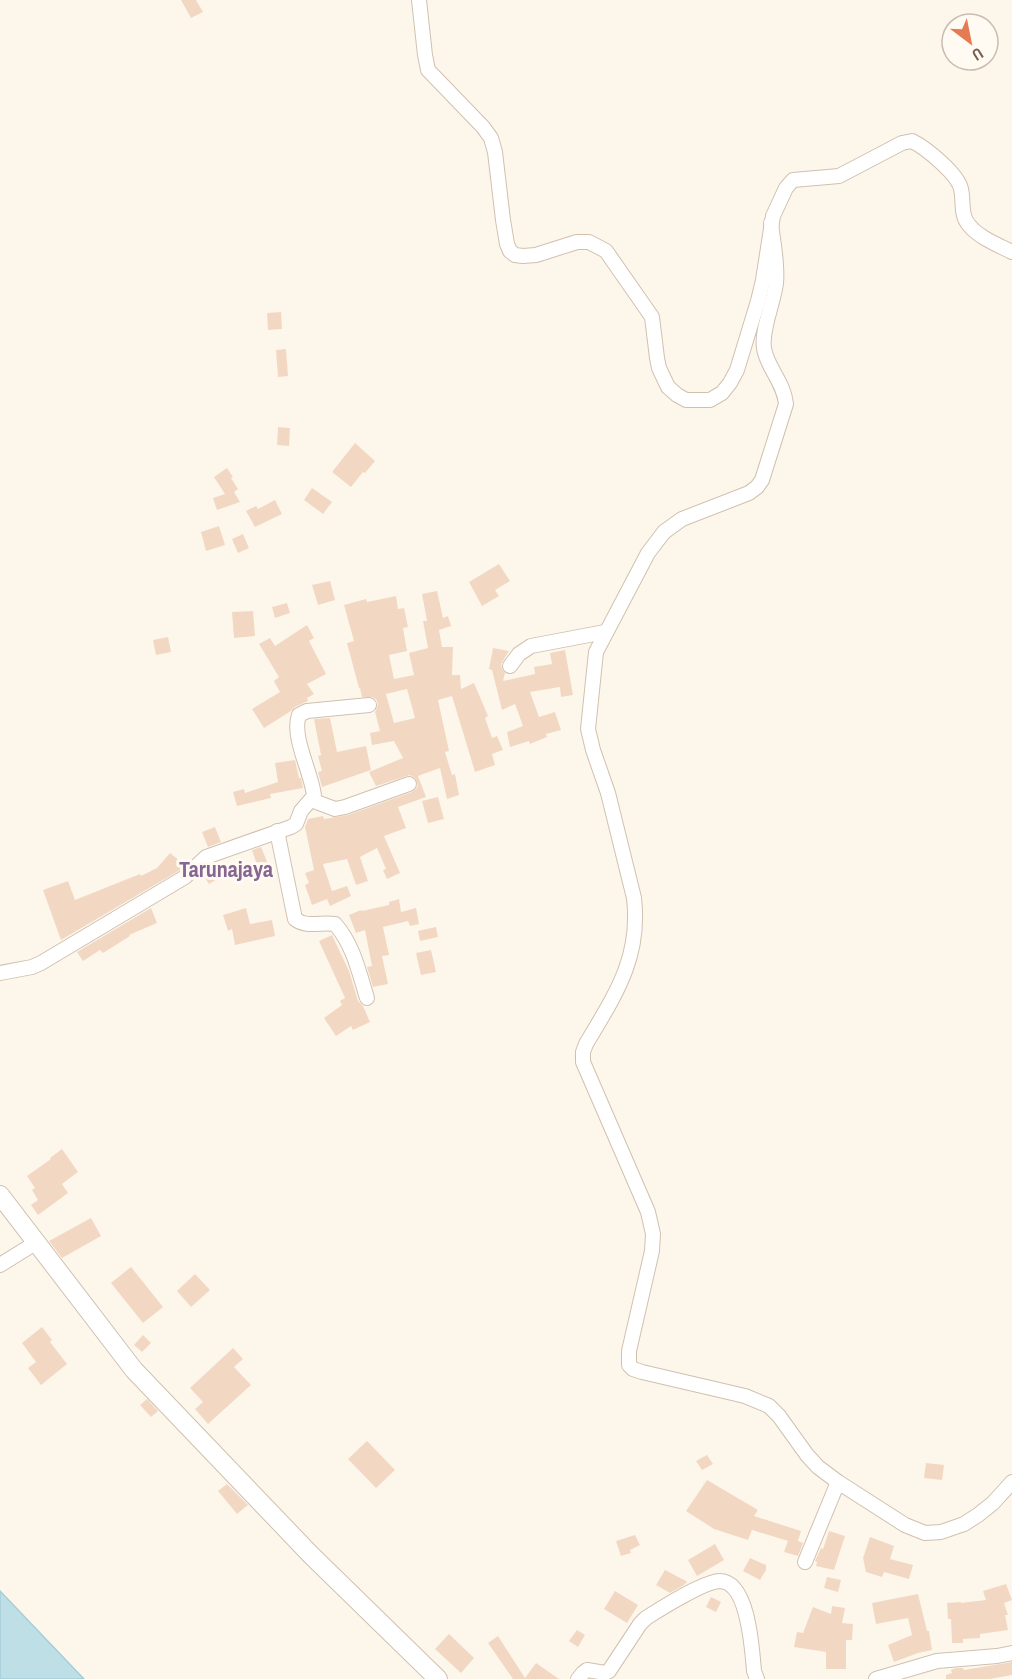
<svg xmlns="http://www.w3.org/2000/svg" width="1012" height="1679" font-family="'Archivo Narrow',sans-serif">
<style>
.water{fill:#bfdfe7;stroke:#a5ced9;stroke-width:1.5}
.building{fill:#f2d8c3;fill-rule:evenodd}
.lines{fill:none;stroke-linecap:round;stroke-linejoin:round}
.minor-casing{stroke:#d0c0b0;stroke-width:16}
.tertiary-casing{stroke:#d0c0b0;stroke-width:20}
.minor{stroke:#fff;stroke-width:14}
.tertiary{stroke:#fff;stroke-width:18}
.labels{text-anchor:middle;stroke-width:6;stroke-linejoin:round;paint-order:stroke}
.quarter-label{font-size:22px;font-weight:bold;fill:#876694;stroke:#fffbf2}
</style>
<rect width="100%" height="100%" fill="#fdf7eb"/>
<path class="water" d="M 0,1591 L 84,1679 L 0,1679 Z"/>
<g class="building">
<path d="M 181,0 L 196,0 L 203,12 L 191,18 Z"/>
<path d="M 281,312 L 282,329 L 268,330 L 267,313 Z"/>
<path d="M 286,349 L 288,376 L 278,377 L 276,350 Z"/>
<path d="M 278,427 L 290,428 L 289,446 L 277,445 Z"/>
<path d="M 355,443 L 375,461 L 365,473 L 363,472 L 351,487 L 332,472 Z"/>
<path d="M 227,468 L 233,477 L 231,478 L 238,489 L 234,492 L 240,502 L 217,510 L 213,498 L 225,494 L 214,477 Z"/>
<path d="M 312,488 L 332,502 L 323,514 L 304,500 Z"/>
<path d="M 275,500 L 282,514 L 255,527 L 246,511 L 256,506 L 258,509 Z"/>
<path d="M 219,526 L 225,545 L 206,551 L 201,532 Z"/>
<path d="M 243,534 L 249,548 L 238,553 L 232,539 Z"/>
<path d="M 499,564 L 510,581 L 495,590 L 499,596 L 482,606 L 469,582 Z"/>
<path d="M 330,581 L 335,600 L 318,605 L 312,585 Z"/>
<path d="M 437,591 L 443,618 L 448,616 L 451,626 L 439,630 L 442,647 L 453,647 L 452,675 L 460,675 L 461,689 L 474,683 L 488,716 L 485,718 L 492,738 L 497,736 L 503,750 L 492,754 L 495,765 L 475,772 L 452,696 L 438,700 L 449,751 L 445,752 L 452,775 L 455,774 L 459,795 L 447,799 L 440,768 L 418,776 L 426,797 L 398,807 L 406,828 L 384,836 L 400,873 L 387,879 L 383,870 L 386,869 L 377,848 L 360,857 L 368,881 L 356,885 L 347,859 L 323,864 L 332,891 L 347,886 L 351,896 L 330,906 L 327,899 L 312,905 L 305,885 L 309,883 L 305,873 L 314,870 L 305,827 L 308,819 L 323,816 L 324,819 L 348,815 L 412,792 L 416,789 L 418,785 L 415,778 L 410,775 L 376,786 L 369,772 L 403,758 L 394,741 L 372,745 L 370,733 L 380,731 L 375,712 L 377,708 L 378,704 L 376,699 L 372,697 L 362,697 L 360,688 L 359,688 L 347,643 L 354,641 L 344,605 L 366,599 L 367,602 L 396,596 L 398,609 L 404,608 L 408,627 L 403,628 L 407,651 L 389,655 L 394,679 L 414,675 L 409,653 L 428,648 L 423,621 L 427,621 L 422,594 ZM 407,689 L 415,718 L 394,723 L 386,694 Z"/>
<path d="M 287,603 L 290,613 L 275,618 L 272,607 Z"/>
<path d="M 253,611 L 255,636 L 234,638 L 232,612 Z"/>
<path d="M 307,625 L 314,638 L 309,641 L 326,674 L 307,684 L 314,694 L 307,698 L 308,701 L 295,707 L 291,711 L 264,728 L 252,709 L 280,692 L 274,681 L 279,677 L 259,644 L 270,638 L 275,646 Z"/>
<path d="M 168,637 L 171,652 L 156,655 L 153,640 Z"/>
<path d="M 493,648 L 509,651 L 501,664 L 502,669 L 505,673 L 503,681 L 535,674 L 534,667 L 552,664 L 550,653 L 565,650 L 573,695 L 561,697 L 560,687 L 530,692 L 539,717 L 555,712 L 561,730 L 546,734 L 547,737 L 530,744 L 529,741 L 510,747 L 507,732 L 523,726 L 515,704 L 502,710 L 492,670 L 489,669 Z"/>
<path d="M 330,718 L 337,752 L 366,746 L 371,770 L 322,787 L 318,772 L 322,771 L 318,756 L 321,755 L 314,719 Z"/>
<path d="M 295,760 L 299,778 L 301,778 L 303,788 L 270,794 L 271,798 L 237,806 L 233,792 L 244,789 L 245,793 L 278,782 L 275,763 Z"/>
<path d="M 438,797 L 444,819 L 428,823 L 422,801 Z"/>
<path d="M 215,827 L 221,842 L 208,847 L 202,832 Z"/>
<path d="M 261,847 L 268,864 L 258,868 L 252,850 Z"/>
<path d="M 170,853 L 185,865 L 180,870 L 61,940 L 43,890 L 68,881 L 75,900 L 140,874 L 141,876 L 157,868 Z"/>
<path d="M 219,862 L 227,873 L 209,884 L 202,873 L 211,865 Z"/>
<path d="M 399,899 L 401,912 L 416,908 L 419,924 L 410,926 L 408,921 L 383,927 L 389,955 L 382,956 L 388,984 L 373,987 L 367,967 L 372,966 L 365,930 L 356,933 L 349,915 L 361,910 L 362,911 L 389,905 L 389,902 Z"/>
<path d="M 151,908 L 157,923 L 129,935 L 130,936 L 103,953 L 100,950 L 83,961 L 77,952 Z"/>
<path d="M 246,908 L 250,924 L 272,920 L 275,936 L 235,945 L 232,929 L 228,931 L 223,915 Z"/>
<path d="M 436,927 L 438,937 L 420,941 L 418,931 Z"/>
<path d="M 332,935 L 349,971 L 358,1001 L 363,1006 L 370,1022 L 353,1030 L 351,1026 L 336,1036 L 324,1018 L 342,1005 L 340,1001 L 345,998 L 319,941 Z"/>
<path d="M 431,950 L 436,972 L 421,975 L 416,953 Z"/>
<path d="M 62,1149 L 78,1172 L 62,1184 L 68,1193 L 38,1215 L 31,1205 L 38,1200 L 32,1190 L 35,1188 L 27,1176 L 51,1159 L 50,1158 Z"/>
<path d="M 91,1218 L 101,1236 L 62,1258 L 49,1241 Z"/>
<path d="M 131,1267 L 163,1307 L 143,1323 L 111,1283 Z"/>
<path d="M 195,1274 L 210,1290 L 191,1307 L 177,1291 Z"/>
<path d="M 42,1327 L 52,1340 L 50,1342 L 67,1364 L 41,1385 L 28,1368 L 36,1362 L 22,1343 Z"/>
<path d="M 143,1335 L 151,1343 L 142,1352 L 134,1345 Z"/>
<path d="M 233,1348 L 243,1359 L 234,1367 L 251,1385 L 208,1424 L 195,1409 L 203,1402 L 190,1388 Z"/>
<path d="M 147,1399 L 158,1411 L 151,1417 L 140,1405 Z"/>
<path d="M 367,1441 L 395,1470 L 376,1488 L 348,1459 Z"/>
<path d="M 707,1455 L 713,1464 L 702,1470 L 696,1461 Z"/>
<path d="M 926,1463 L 944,1465 L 942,1480 L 924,1478 Z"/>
<path d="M 707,1480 L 758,1510 L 754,1516 L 801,1531 L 798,1541 L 803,1543 L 798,1556 L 784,1552 L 788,1541 L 752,1530 L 748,1540 L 714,1529 L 686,1511 Z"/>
<path d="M 227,1484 L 248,1505 L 237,1514 L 218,1491 Z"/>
<path d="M 829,1531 L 845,1536 L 834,1570 L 816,1566 L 817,1562 L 815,1561 L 821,1548 L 823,1549 Z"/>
<path d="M 635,1535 L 640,1545 L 630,1550 L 631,1553 L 621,1556 L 616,1541 Z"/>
<path d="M 870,1537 L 894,1546 L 890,1559 L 913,1565 L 909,1579 L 884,1572 L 882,1577 L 866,1572 L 863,1558 Z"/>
<path d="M 715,1544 L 724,1560 L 697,1576 L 688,1560 Z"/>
<path d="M 750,1558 L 766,1565 L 766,1570 L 760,1580 L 743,1571 Z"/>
<path d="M 665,1570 L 686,1581 L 687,1582 L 684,1585 L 670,1593 L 656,1585 Z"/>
<path d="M 827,1577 L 841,1580 L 838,1592 L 824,1588 Z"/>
<path d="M 1006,1584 L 1012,1600 L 1004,1603 L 1008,1615 L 1005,1615 L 1008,1630 L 980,1634 L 980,1638 L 963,1639 L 963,1643 L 952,1643 L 951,1619 L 948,1619 L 947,1603 L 961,1602 L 961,1603 L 986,1600 L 983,1591 Z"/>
<path d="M 615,1591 L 638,1605 L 627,1623 L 604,1609 Z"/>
<path d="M 918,1594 L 927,1631 L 929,1631 L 932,1650 L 918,1653 L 894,1662 L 888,1645 L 912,1635 L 908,1618 L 876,1624 L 872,1603 Z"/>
<path d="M 711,1597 L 721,1602 L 716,1612 L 706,1607 Z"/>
<path d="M 832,1606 L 845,1608 L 842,1623 L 853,1624 L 852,1640 L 846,1640 L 846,1669 L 826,1669 L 826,1652 L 794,1647 L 797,1632 L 803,1633 L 813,1607 L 831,1614 Z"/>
<path d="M 577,1630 L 585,1635 L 578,1647 L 569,1641 Z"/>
<path d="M 449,1634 L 474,1658 L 461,1673 L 435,1649 Z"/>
<path d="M 498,1636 L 525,1678 L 536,1663 L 559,1679 L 513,1679 L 488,1643 Z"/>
<path d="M 1012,1662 L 1012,1675 L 990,1679 L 946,1679 L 946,1675 L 952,1673 L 951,1670 L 956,1668 L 963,1668 L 964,1670 Z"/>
</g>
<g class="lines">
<g class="minor-casing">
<g id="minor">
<path d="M 419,0 L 425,55 L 428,70 L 483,127 L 491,138 L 495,152 L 503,220 L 507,244 L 510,251 L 515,255 L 523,256 L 536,255 L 577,242 L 589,242 L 606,251 L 652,317 L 657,358 L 659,368 L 668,387 L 677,395 L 686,400 L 710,400 L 722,393 L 730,383 L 737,370 L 758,301 L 763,280 L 773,216 L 786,188 L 793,180 L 839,176 L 902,143 L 912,141 C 926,148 958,174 961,189 C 964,201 960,215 969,225 C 978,237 998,245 1012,252"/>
<path d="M 771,223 C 773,242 778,264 776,283 C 774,302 761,330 764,348 C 766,366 784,382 786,404 L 762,480 L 757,487 L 749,493 L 682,519 L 664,532 L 648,553 L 596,652 L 588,729 L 593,750 L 608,793 L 634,898 C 641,958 615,995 586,1044 L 583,1052 L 583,1062 L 648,1212 L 653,1234 L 652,1251 L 629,1351 L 629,1365 L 633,1369 L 642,1372 L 745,1396 L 769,1406 L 779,1416 L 807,1455 L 818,1467 L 838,1482 L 905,1525 L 925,1533 L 941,1532 L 964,1524 L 978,1515 L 993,1503 L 1012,1482"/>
<path d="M 510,666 L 519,654 L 531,646 L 605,632"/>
<path d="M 311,800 L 335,809 L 345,807 L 409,784"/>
<path d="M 277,831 L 295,919 C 307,928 320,922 335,924 C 353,944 359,972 367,998"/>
<path d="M 0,973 L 32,967 L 41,963 L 185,877 L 206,857 L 291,827 L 296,824 L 301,811 L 314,796 C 312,773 291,737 299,715 L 307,711 L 369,705"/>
<path d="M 0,1265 L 37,1242"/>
<path d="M 805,1562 L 838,1482"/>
<path d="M 578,1679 L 583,1673 L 587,1670 L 605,1673 L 609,1671 L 640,1624 L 646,1618 C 660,1609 705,1581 720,1581 C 749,1582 752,1650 754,1671 L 757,1679"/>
<path d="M 876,1679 L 937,1661 L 997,1656 L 1012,1653"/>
</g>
</g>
<g class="tertiary-casing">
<path id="tertiary" d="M 0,1195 L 134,1370 L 311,1555 L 438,1679"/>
</g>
<use href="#minor" class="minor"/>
<use href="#tertiary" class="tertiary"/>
</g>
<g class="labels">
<g class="quarter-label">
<text x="226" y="877">Tarunajaya</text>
</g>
</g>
<g transform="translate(970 42) rotate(148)"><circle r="28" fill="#fffbf2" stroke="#c9bdb0" stroke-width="1.5"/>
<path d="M0-4.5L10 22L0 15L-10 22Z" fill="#e57b52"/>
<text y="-9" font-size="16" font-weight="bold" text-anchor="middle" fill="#795f4d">U</text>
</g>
</svg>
